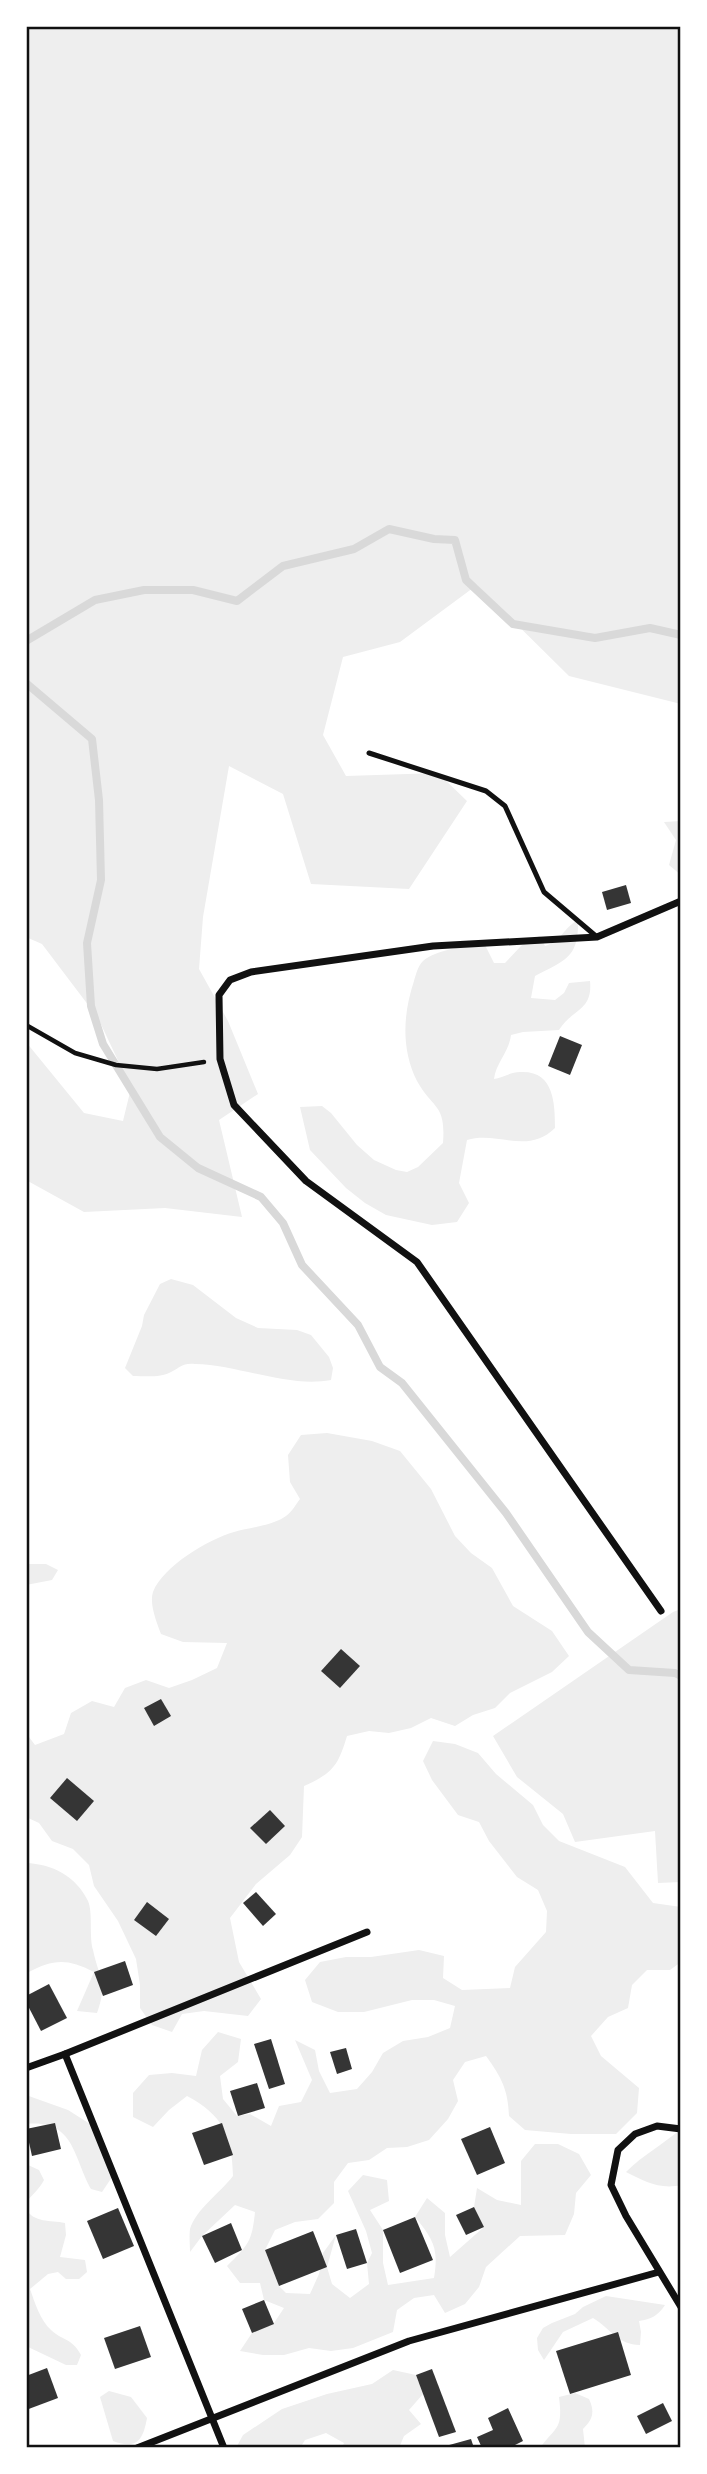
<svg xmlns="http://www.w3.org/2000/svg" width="707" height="2474" font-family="Lato,sans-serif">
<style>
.green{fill:#eee}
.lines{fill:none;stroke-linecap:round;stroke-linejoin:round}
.stream{stroke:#d9d9d9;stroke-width:8}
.building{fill:#353535}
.path{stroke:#111;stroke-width:4.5}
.service{stroke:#111;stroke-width:5}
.minor{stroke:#111;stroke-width:7}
.neatline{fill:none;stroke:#111;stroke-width:2.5}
</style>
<rect width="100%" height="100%" fill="#fff"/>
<g class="green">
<path d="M 26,26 L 681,26 L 681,704 L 569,676 L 477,585 L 400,642 L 343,657 L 323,735 L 346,776 L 438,773 L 467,801 L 409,889 L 311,884 L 283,794 L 229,766 L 203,917 L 199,969 L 228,1021 L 258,1094 L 219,1120 L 242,1217 L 165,1208 L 84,1212 L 26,1180 L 26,1042 L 84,1113 L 123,1121 L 131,1088 L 98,1018 L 42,944 L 26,937 Z"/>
<path d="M 681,821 L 681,875 L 669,865 L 676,840 L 664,822 Z"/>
<path d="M 578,920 C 579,958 565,960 535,976 L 531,998 L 555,1000 L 564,993 L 569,983 L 590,981 C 593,1011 572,1009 559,1030 L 523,1032 L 511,1035 C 509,1052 496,1063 494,1079 C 502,1078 511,1072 520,1072 C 554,1070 555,1103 555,1128 C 528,1155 498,1131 467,1140 L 459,1183 L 469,1203 L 457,1222 L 432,1225 L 386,1215 L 365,1203 L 346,1188 L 310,1150 L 300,1107 L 322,1106 L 331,1113 L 357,1145 L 374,1160 L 396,1170 L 407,1172 L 418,1167 L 443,1143 C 446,1103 433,1110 417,1081 C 401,1049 403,1014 414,981 C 416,974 418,966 423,961 C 435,950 467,946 484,943 L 494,963 L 505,963 L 521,946 L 529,940 L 540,936 L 545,946 C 562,941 563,928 578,920 Z"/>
<path d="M 171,1279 L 193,1285 L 236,1318 L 258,1328 L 297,1330 L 311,1335 L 329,1357 L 333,1368 L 331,1380 C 288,1388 239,1365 195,1364 C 181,1363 182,1367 171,1372 C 160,1378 145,1376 133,1376 L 125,1368 L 142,1326 L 144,1315 L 160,1284 Z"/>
<path d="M 327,1433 L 372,1441 L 400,1451 L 431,1489 L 455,1536 L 471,1553 L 492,1568 L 513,1606 L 552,1631 L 569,1656 L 552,1672 L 510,1693 L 495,1708 L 473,1715 L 455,1726 L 431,1718 L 411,1728 L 389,1733 L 369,1731 L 347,1736 C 338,1766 333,1773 304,1786 L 302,1837 L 290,1855 L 256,1884 L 230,1918 L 239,1962 L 261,1999 L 248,2016 L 204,2011 L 182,2014 L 172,2032 L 152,2025 L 140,2008 L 140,1985 L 136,1959 L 118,1921 L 94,1886 L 89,1865 L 73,1849 L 52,1841 L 39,1823 L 26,1817 L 26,1733 L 35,1745 L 64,1734 L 71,1713 L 92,1701 L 114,1707 L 125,1688 L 146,1680 L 169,1688 L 192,1680 L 217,1668 L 227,1643 L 183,1642 L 161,1634 C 157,1623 149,1604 153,1592 C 163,1566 209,1539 234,1532 C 251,1527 272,1526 286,1516 C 292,1512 296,1504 300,1499 L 290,1482 L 288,1455 L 301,1435 Z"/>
<path d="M 26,1564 L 46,1564 L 58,1570 L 52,1580 L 26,1585 Z"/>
<path d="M 681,1609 L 681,1882 L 658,1883 L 655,1831 L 575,1842 L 563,1814 L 517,1777 L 493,1736 L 673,1612 Z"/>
<path d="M 433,1741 L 455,1744 L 478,1753 L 496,1774 L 533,1805 L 543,1825 L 559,1841 L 625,1867 L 653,1903 L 681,1907 L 681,1962 L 670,1970 L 647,1970 L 632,1985 L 628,2008 L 608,2017 L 591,2036 L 601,2056 L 639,2088 L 637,2113 L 616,2134 L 571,2134 L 525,2130 L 509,2116 C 508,2090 502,2078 486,2056 L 465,2062 L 453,2080 L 458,2101 L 448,2119 L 429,2140 L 407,2147 L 387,2148 L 369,2160 L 348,2163 L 334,2182 L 334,2203 L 318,2219 L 295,2222 L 275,2230 L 265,2250 L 279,2286 L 286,2293 L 310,2294 L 319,2274 L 323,2253 L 336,2235 L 327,2267 L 332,2284 L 350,2298 L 369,2284 L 367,2263 L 372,2253 L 366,2231 L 348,2191 L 363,2175 L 387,2180 L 389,2201 L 370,2210 L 383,2230 L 383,2263 L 388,2285 L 434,2278 C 439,2248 433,2239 415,2217 L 427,2198 L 445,2213 L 445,2235 L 450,2257 L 484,2227 L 474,2207 L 477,2188 L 497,2200 L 521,2205 L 521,2161 L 535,2144 L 558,2144 L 579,2154 L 591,2175 L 576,2193 L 574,2214 L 565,2235 L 520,2236 L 486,2267 L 479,2287 L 465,2304 L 445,2313 L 434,2295 L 414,2298 L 397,2310 L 393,2332 L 353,2348 L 331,2351 L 309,2348 L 284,2355 L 263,2355 L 240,2351 L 252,2333 L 274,2323 L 284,2308 L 264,2300 L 260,2283 L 240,2283 L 227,2266 C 248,2245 252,2242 255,2212 L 235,2205 L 202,2236 L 190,2252 C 190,2245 189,2236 190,2229 C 196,2209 220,2193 233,2176 C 232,2136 223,2115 187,2096 L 169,2110 L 153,2127 L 133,2117 L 133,2093 L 149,2075 L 172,2073 L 196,2076 L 202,2050 L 218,2032 L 241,2039 L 238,2062 L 220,2076 L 223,2099 L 237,2116 L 250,2114 L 271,2126 L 279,2106 L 301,2102 L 312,2080 L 295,2040 L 315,2050 L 319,2071 L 330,2093 L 357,2089 L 372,2072 L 383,2053 L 403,2041 L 428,2037 L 450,2028 L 455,2006 L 434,2000 L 412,2000 L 364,2012 L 338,2012 L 312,2002 L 305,1980 L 320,1962 L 346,1957 L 371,1957 L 419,1950 L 444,1956 L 443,1978 L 462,1990 L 510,1988 L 515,1967 L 546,1932 L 547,1911 L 538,1890 L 517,1877 L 489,1841 L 479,1822 L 458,1815 L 432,1780 L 423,1761 Z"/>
<path d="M 26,1863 C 52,1864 76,1876 88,1901 C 93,1912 89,1937 93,1950 C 99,1978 108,1983 97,2013 L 77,2011 L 94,1972 C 67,1958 53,1959 27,1973 L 26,1976 Z"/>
<path d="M 26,2095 L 68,2110 L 90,2124 L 112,2177 L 102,2192 L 91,2189 C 73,2156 74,2119 26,2124 Z"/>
<path d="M 681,2129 L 681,2185 C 660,2190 644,2181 626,2172 C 643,2155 662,2145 681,2129 Z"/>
<path d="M 28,2165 L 39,2170 L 44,2180 C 39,2190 32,2194 26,2203 Z"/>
<path d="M 26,2209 C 34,2223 50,2220 65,2223 L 66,2235 L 60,2257 L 85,2260 L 87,2272 L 79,2279 L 66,2279 L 58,2272 L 48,2274 L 30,2289 C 35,2303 40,2320 51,2330 C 63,2341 72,2338 81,2355 L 77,2365 L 66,2365 L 26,2346 Z"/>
<path d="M 606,2296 L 665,2305 C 658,2316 651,2319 639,2321 L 641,2332 L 640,2345 C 618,2345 610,2328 593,2318 L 563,2332 L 544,2360 L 538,2350 L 537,2338 L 543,2328 L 552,2323 L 575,2314 L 583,2307 Z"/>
<path d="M 393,2370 L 416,2375 L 423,2394 L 409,2410 L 421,2424 L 404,2436 L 399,2448 L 342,2448 L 344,2443 L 326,2433 L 305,2440 L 300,2448 L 236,2448 L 243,2435 L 282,2409 L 327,2394 L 372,2384 Z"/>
<path d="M 109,2391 L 131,2397 L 147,2418 C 143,2440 137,2450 113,2441 L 100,2397 Z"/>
<path d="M 575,2393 L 589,2399 C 595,2412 593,2419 583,2429 L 585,2448 L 540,2448 C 557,2425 563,2430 559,2397 Z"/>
</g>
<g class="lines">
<g class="stream">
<path d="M 26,641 L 95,600 L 144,590 L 193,590 L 237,601 L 283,566 L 354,549 L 389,529 L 434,539 L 455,540 L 466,580 L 513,624 L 595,638 L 650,628 L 681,635"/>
<path d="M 26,683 L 92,739 L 99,800 L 101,880 L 87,943 L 91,1006 L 103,1044 L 160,1137 L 198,1168 L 261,1197 L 283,1223 L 302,1265 L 358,1325 L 380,1367 L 402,1383 L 506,1513 L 588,1632 L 629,1670 L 675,1673 L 681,1676"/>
</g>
</g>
<g class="building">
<path d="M 626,885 L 631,903 L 607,910 L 602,892 Z"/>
<path d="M 560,1036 L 582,1045 L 570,1075 L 548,1066 Z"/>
<path d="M 341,1649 L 360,1666 L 340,1688 L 321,1671 Z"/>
<path d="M 161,1699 L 171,1716 L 154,1726 L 144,1708 Z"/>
<path d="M 67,1778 L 94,1801 L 77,1821 L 50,1798 Z"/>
<path d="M 270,1810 L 285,1826 L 266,1844 L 250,1828 Z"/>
<path d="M 256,1892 L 276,1914 L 263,1926 L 243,1903 Z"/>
<path d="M 147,1902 L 169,1919 L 156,1936 L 134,1920 Z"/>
<path d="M 125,1961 L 133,1985 L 103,1996 L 94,1972 Z"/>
<path d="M 49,1984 L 67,2018 L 41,2031 L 26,2002 L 26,1996 Z"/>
<path d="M 271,2039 L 285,2084 L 269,2089 L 254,2044 Z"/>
<path d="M 346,2048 L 352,2069 L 337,2074 L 330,2052 Z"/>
<path d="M 257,2083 L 265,2108 L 238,2116 L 230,2091 Z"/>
<path d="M 55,2123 L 61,2149 L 32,2156 L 26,2129 Z"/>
<path d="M 222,2123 L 233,2155 L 204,2165 L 192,2133 Z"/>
<path d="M 490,2127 L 505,2163 L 477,2175 L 461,2139 Z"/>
<path d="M 474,2207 L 484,2227 L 466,2235 L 456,2215 Z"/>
<path d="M 118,2208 L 134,2246 L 103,2259 L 87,2221 Z"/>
<path d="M 415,2217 L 433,2260 L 400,2273 L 383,2230 Z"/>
<path d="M 231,2223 L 242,2250 L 215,2263 L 202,2236 Z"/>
<path d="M 356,2229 L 367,2263 L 347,2269 L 336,2235 Z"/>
<path d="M 313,2231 L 327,2267 L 279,2286 L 265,2250 Z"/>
<path d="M 264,2300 L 274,2324 L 252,2333 L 242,2309 Z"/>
<path d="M 140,2326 L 151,2357 L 115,2369 L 104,2338 Z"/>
<path d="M 618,2332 L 631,2375 L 570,2394 L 556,2351 Z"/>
<path d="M 47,2368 L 58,2398 L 26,2410 L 26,2376 Z"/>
<path d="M 432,2369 L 456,2432 L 439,2437 L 416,2375 Z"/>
<path d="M 663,2403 L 672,2421 L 646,2434 L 637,2416 Z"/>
<path d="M 508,2408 L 523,2441 L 509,2448 L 482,2448 L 477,2437 L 493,2430 L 488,2418 Z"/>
<path d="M 471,2439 L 474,2448 L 442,2448 L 442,2447 Z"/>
</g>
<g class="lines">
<path class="path" d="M 26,1025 L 75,1053 L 116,1065 L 157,1069 L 204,1062"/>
<path class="service" d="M 369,753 L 486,791 L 505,806 L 544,892 L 597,937"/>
<g class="minor">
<path d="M 661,1611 L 417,1262 L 306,1181 L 234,1105 L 220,1059 L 219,995 L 230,980 L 251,972 L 433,946 L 597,937 L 681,901"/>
<path d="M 65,2054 L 224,2448"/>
<path d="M 26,2068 L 65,2054 L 367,1932"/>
<path d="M 681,2129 L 657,2126 L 635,2134 L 618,2150 L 611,2185 L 626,2216 L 681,2307"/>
<path d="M 137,2448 L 409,2341 L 659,2272"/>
</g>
</g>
<rect width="707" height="2474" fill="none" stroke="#ffffff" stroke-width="56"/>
<rect x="28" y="28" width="651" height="2418" class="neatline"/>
</svg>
